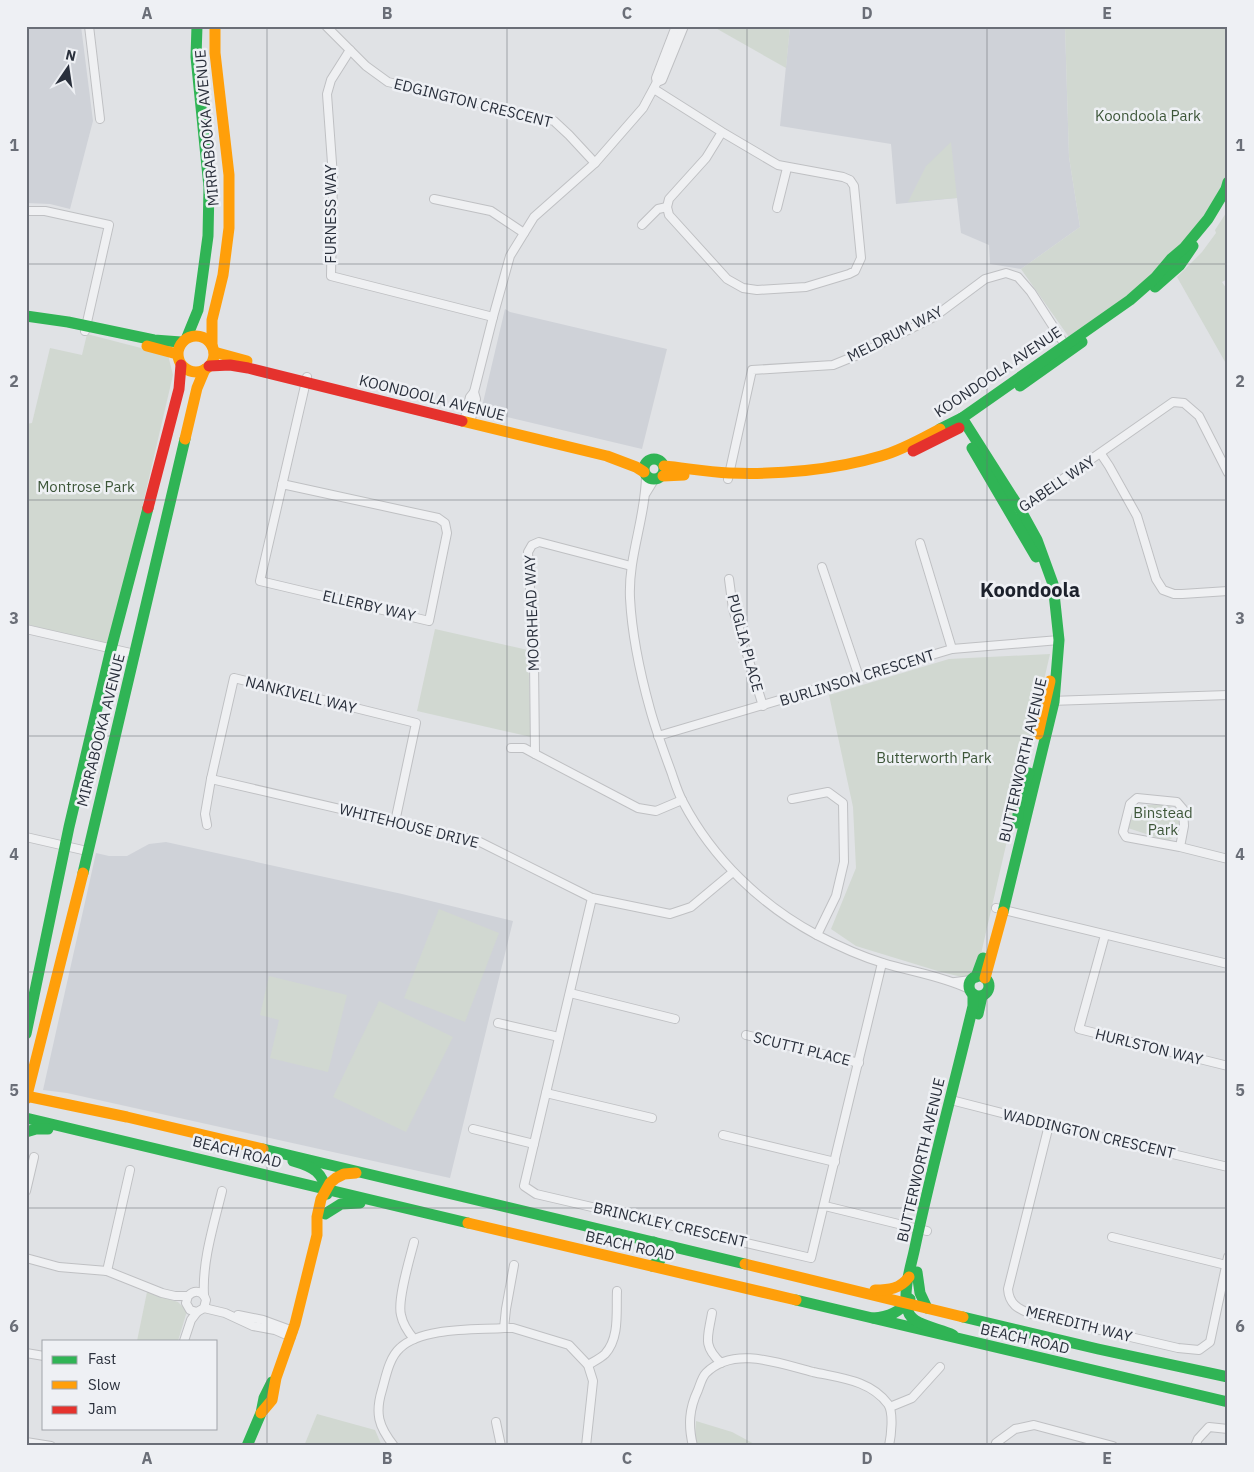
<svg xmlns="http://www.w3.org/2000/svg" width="1254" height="1472" font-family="'IBM Plex Sans',sans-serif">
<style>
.built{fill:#cfd2d8}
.green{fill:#d1d8d1}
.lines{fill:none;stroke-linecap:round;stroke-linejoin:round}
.street-casing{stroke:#bfc0c3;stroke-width:10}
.street{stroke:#eff0f2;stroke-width:8}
.fast{stroke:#30b455;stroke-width:11}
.slow{stroke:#ff9f0a;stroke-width:11}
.jam{stroke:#e5322d;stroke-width:11}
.grid{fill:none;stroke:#6a6e77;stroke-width:1;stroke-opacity:0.55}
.labels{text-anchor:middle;stroke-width:5;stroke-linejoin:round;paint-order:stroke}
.street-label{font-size:15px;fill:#2a303c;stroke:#eef0f4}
.park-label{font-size:15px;fill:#3d5639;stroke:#eef0f4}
.district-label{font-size:20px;font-weight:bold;fill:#1c212c;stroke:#eef0f4}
.neatline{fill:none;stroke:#6a6e77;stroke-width:2}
.grid-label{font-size:16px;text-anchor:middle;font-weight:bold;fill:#6a6e77}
</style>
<rect width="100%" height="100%" fill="#e0e2e5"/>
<g class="built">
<path d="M 26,26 L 81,26 L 93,121 L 70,209 L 50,204 L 26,203 Z"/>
<path d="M 790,26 L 1065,26 L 1069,157 L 1080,227 L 1021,269 L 990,264 L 989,245 L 961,233 L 957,198 L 896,204 L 891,144 L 780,126 Z"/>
<path d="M 505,309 L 510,312 L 667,349 L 642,449 L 481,411 Z"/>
<path d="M 166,842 L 402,894 L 513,921 L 450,1178 L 67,1093 L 43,1090 L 96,853 L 109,856 L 127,856 L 149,844 Z"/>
</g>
<g class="green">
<path d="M 712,26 L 790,26 L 786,68 Z"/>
<path d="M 1065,26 L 1228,26 L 1228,175 L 1195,232 L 1139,286 L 1071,340 L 1021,269 L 1080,227 L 1069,157 Z"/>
<path d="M 951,142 L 957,198 L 908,202 L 926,166 Z"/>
<path d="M 1228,210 L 1228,279 L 1222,282 L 1228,291 L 1228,367 L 1177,277 L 1202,252 L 1216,233 L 1215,230 Z"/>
<path d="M 87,334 L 168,355 L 173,375 L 110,645 L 26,624 L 26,424 L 32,423 L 50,348 L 82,355 Z"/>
<path d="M 435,629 L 528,650 L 531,737 L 417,711 Z"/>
<path d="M 1050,654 L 975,980 L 941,972 L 856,946 L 831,929 L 856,868 L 853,807 L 829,695 L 949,659 Z"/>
<path d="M 1146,805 C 1152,805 1160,804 1166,805 C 1178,808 1185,823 1177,834 C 1175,837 1170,839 1167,841 L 1128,828 L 1129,819 L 1134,808 Z"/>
<path d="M 439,909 L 499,933 L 465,1022 L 404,998 Z"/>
<path d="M 269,976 L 347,995 L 328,1072 L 270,1058 L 279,1020 L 260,1015 Z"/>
<path d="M 379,1001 L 453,1037 L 406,1132 L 333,1097 Z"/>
<path d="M 147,1292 L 178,1302 L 187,1311 L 178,1341 L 137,1341 Z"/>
<path d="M 317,1414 L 375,1430 L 382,1446 L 304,1446 Z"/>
<path d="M 696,1421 L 732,1432 L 758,1446 L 698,1446 L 695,1438 Z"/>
</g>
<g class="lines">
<g class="street-casing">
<g id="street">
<path d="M 89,26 L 100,119"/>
<path d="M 326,26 L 366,66 L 388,82 L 554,121 L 569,135 L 595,163"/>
<path d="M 350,50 L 331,80 L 327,94 L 333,177 L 331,276 L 493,317"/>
<path d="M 657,82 L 656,78 L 676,26"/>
<path d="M 654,89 L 722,132 L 778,165 L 843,177 L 850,180 L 854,186 L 861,258 L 855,271 L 849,274 L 806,287 L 757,290 L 743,288 L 727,279 L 669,215 L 667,207 L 669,199 L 706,158 L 722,132"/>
<path d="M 434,199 L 491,211 L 524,233"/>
<path d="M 777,208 L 787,168"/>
<path d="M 26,211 L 45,211 L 109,225 L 85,331"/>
<path d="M 642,225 L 658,209 L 667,207"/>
<path d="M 464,422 L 470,397 L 474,392 L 493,317 L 510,256 L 534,217 L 595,163 L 643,108 L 657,82 L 662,80 L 684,26"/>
<path d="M 470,423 L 476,399 L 474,392"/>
<path d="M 1101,454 L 1109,466 L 1137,516 L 1156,579 L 1163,590 L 1174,594 L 1182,594 L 1228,591"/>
<path d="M 646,475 C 646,517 628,556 630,598 C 632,636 640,673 650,709 C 656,731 664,752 672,774 C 675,783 678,793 683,802 C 713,859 761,905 817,935 C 838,946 860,956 883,963 C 912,972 942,976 969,989"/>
<path d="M 728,479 L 752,370 L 833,365 L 860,354 L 934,317 L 985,279 L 1006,273 L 1018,277 L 1031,292 L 1067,348"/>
<path d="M 282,484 L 438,518 L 445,523 L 447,533 L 429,621 L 260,581 L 307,377"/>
<path d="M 646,493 L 654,480"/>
<path d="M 1017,511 L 1173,402 L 1184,403 L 1199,416 L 1228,473"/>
<path d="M 920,543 L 952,649"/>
<path d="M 631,566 L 539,542 L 532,545 L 528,552 L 534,662 L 535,754 L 638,808 L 656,811 L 682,800"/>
<path d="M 822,567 L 859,677"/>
<path d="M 729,579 L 733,609 L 763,706"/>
<path d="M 26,629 L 135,654"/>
<path d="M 1050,701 L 1228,695"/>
<path d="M 658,736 L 952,649 L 1059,640"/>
<path d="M 511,748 L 524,748 L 535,754"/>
<path d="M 211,779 L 478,841 L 592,898 L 670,914 L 691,907 L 733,872"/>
<path d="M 792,799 L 828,792 L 843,803 L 844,862 L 836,896 L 817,935"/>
<path d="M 207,825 L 205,814 L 211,779 L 234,678 L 416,723 L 395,822"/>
<path d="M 26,837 L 87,851"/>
<path d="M 1180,847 L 1184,826 L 1183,809 L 1177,802 L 1137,798 L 1130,804 L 1123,832 L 1126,837 L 1180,847 L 1228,859"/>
<path d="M 592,898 L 524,1186 L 536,1194 L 811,1258 L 882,963"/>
<path d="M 996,908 L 1228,964"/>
<path d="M 1105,935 L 1079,1029 L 1228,1066"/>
<path d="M 955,982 L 971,980"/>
<path d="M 570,993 L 675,1019"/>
<path d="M 498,1023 L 559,1037"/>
<path d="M 746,1035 L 859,1063"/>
<path d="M 546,1093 L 652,1118"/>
<path d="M 951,1100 L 1049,1125 L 1228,1167"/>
<path d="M 1049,1125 L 1008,1289 C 1009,1304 1018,1309 1031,1314 L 1178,1348 L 1199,1350 L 1210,1342 L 1228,1257"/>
<path d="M 473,1129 L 534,1144"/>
<path d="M 723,1135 L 835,1162"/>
<path d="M 26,1191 L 34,1157"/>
<path d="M 825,1206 L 927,1231"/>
<path d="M 1112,1237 L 1226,1265"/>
<path d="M 26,1258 L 59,1267 L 107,1271 L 162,1293 L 175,1296 L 188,1296 C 195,1289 203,1291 206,1300 L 204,1308 L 197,1312 L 190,1310 L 186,1303 L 188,1296"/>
<path d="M 107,1271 L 130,1170"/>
<path d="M 204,1295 C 202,1261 214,1224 222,1191"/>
<path d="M 204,1308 L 225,1313 L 253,1326 L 275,1330 L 291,1337"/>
<path d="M 712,1313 C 708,1337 702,1345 721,1363"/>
<path d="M 238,1315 L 263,1320 L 293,1331"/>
<path d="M 504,1328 L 506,1309 L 514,1265"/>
<path d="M 414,1339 C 408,1332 403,1325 401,1315 C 397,1300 410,1258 414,1242"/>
<path d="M 184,1341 L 191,1320 L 197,1312"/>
<path d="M 26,1353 L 44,1356"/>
<path d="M 588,1365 C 593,1362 601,1358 605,1354 C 620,1338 616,1311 617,1291"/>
<path d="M 890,1407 L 912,1398 L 940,1367"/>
<path d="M 496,1422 L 501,1446"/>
<path d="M 26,1442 L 51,1446"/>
<path d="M 394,1446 C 378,1426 375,1413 382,1390 C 386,1376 389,1358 400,1348 C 422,1327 475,1330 504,1328 L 513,1328 L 569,1345 L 588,1365 L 593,1381 L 586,1446"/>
<path d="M 693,1446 C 688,1425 689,1409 698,1390 C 700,1385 702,1377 706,1373 C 734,1345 781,1364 813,1372 C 840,1378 870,1380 888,1404 C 894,1413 891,1436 889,1446"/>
<path d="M 995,1446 L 996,1443 L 1015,1429 L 1034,1425 L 1113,1446"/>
<path d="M 1195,1446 L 1198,1439 L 1209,1427 L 1228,1429"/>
</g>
</g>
<use href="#street" class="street"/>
<g class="fast">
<path d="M 1155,287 L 1180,265 L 1193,246"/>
<path d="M 26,316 L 68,322 L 154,340 L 181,342"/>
<path d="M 187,337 L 198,310 L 208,236 L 209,187 L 196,57 L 197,26"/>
<path d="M 1020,386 L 1082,342"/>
<path d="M 962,418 L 1020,509 L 1037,540 L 1053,584 L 1059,640 L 1054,702 L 1003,912"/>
<path d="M 940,429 L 962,418 L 1130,300 L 1155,278 L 1171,259 L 1184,248 L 1208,219 L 1226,189 L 1228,182"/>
<path d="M 972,448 L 1036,557"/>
<circle cx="654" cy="469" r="10"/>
<path d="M 1017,823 L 1020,798 L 1029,773"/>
<path d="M 83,873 L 185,439"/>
<circle cx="979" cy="986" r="10"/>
<path d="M 976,977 L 983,958"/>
<path d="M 978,1014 L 982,996"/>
<path d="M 26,1034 L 69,827 L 111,649 L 148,508"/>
<path d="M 26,1118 L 468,1223"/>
<path d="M 26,1132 L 36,1129 L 48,1129"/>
<path d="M 263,1149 L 745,1264"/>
<path d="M 293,1161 C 314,1167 323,1172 327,1194"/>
<path d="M 325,1214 L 341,1204 L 360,1203"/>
<path d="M 652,1266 L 660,1260 L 662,1255 L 654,1242"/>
<path d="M 917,1272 L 920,1293 L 927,1308"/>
<path d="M 796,1300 L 1228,1402"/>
<path d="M 963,1317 L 1098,1349 L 1228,1377"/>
<path d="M 873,1318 C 889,1317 900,1312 910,1299"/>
<path d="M 953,1335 C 940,1328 912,1326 908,1311 C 902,1291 911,1267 915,1247 C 932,1166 954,1086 973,1006 L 973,994"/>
<path d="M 247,1446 L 261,1413 L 264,1398 L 272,1382"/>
</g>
<g class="slow">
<circle cx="196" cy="354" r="18"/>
<path d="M 147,346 L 177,354"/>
<path d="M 212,346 L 212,320 L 223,275 L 229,228 L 229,175 L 215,53 L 215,26"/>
<path d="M 214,352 L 247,361"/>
<path d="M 462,421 L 607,456 L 636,467 L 644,472"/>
<path d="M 185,439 L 197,388 L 205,369"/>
<path d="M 664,466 C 685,468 707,472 729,473 C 777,475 834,470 881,456 C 902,450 921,439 940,429"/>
<path d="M 663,476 L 684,475"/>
<path d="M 1038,734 L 1050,681"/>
<path d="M 985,978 L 1003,912"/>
<path d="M 26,1096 L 127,1117 L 263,1149"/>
<path d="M 26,1099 L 83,873"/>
<path d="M 468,1223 L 796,1300"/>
<path d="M 745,1264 L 963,1317"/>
<path d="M 875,1290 C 889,1290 900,1289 909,1277"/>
<path d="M 261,1413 L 272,1400 L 276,1378 L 295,1324 L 317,1235 L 317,1217 L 321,1199 L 330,1183 L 336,1178 L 344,1174 L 356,1173"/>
</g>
<g class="jam">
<path d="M 209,366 L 230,365 L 248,368 L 462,421"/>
<path d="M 913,451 L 959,428"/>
<path d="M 148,508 L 179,389 L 181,365"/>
</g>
</g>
<path class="grid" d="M 267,26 L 267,1446M 507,26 L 507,1446M 747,26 L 747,1446M 987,26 L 987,1446M 26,264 L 1228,264M 26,500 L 1228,500M 26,736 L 1228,736M 26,972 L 1228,972M 26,1208 L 1228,1208"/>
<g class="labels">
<g class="street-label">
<text transform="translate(473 103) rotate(14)" y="5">EDGINGTON CRESCENT</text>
<text transform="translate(207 128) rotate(-95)" y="5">MIRRABOOKA AVENUE</text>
<text transform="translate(331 214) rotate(-90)" y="5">FURNESS WAY</text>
<text transform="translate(895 334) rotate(-27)" y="5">MELDRUM WAY</text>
<text transform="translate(998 372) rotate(-34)" y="5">KOONDOOLA AVENUE</text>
<text transform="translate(432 398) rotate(14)" y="5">KOONDOOLA AVENUE</text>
<text transform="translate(1057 484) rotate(-34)" y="5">GABELL WAY</text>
<text transform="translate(369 606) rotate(13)" y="5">ELLERBY WAY</text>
<text transform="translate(532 613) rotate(-92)" y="5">MOORHEAD WAY</text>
<text transform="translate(745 643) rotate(75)" y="5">PUGLIA PLACE</text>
<text transform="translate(857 678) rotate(-17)" y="5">BURLINSON CRESCENT</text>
<text transform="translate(301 695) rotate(14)" y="5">NANKIVELL WAY</text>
<text transform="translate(101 730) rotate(-76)" y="5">MIRRABOOKA AVENUE</text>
<text transform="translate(1023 760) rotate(-77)" y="5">BUTTERWORTH AVENUE</text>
<text transform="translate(409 826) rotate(14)" y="5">WHITEHOUSE DRIVE</text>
<text transform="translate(1149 1047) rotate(14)" y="5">HURLSTON WAY</text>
<text transform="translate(802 1049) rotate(14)" y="5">SCUTTI PLACE</text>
<text transform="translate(1089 1134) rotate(13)" y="5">WADDINGTON CRESCENT</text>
<text transform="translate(237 1152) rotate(14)" y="5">BEACH ROAD</text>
<text transform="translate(921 1160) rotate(-77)" y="5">BUTTERWORTH AVENUE</text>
<text transform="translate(670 1225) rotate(13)" y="5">BRINCKLEY CRESCENT</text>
<text transform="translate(630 1246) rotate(13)" y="5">BEACH ROAD</text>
<text transform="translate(1079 1324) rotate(14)" y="5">MEREDITH WAY</text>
<text transform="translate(1025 1339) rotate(13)" y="5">BEACH ROAD</text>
</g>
<g class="park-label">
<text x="1148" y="121">Koondoola Park</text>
<text x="86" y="492">Montrose Park</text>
<text x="934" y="763">Butterworth Park</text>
<text x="1163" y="818">Binstead<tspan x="1163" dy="17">Park</tspan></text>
</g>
<g class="district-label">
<text x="1030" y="597">Koondoola</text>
</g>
</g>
<rect width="1254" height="1472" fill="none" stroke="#eef0f4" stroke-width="55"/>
<rect x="42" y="1340" width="175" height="90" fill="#eef0f4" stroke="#a0a3aa"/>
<rect x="52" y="1356" width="25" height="8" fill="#30b455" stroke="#a0a3aa"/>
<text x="88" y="1364" font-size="15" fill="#2a303c">Fast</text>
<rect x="52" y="1381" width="25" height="8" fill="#ff9f0a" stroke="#a0a3aa"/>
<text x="88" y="1390" font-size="15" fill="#2a303c">Slow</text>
<rect x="52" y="1406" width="25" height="8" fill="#e5322d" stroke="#a0a3aa"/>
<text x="88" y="1414" font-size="15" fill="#2a303c">Jam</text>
<g transform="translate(68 68) rotate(13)" stroke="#eef0f4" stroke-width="4" paint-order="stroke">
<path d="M0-4L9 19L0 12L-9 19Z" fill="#2a303c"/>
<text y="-8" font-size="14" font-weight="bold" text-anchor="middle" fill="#2a303c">N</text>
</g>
<rect x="28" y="28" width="1198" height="1416" class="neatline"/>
<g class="grid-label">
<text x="147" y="19">A</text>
<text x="387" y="19">B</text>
<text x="627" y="19">C</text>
<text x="867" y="19">D</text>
<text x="1107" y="19">E</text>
<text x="14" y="151">1</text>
<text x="1240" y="151">1</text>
<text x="14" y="387">2</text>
<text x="1240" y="387">2</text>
<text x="14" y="624">3</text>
<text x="1240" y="624">3</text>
<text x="14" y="860">4</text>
<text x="1240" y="860">4</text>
<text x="14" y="1096">5</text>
<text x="1240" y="1096">5</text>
<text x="14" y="1332">6</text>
<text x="1240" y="1332">6</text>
<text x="147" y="1464">A</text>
<text x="387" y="1464">B</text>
<text x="627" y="1464">C</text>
<text x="867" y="1464">D</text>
<text x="1107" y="1464">E</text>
</g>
</svg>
